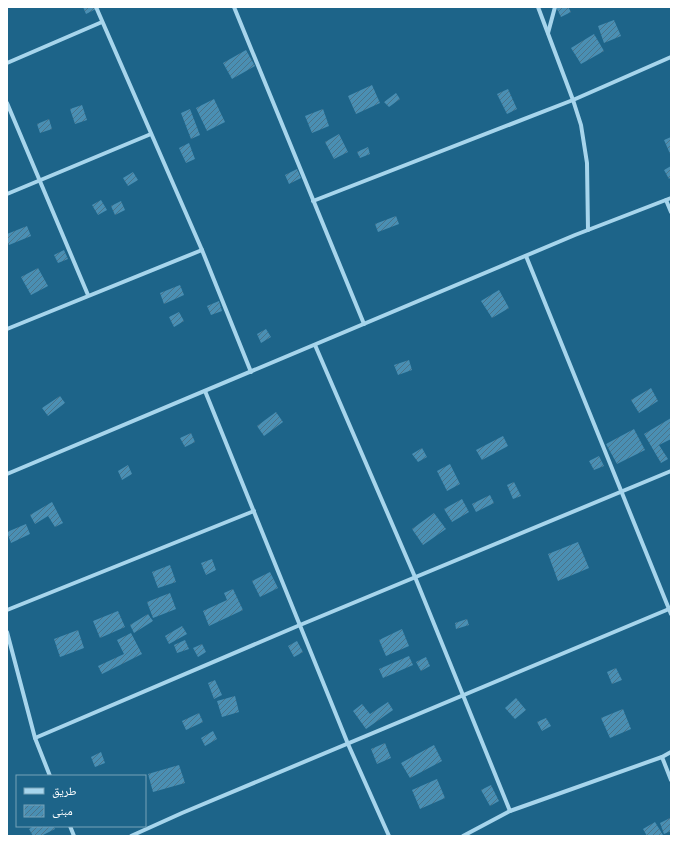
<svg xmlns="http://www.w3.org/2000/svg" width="678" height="843" font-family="Commissioner,'Noto Naskh Arabic',sans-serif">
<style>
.building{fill:url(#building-hatch)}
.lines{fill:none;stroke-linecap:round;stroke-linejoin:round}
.minor{stroke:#a7d5ec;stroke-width:4}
</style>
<defs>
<pattern id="building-hatch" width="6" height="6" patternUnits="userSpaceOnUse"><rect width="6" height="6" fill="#4a8fb3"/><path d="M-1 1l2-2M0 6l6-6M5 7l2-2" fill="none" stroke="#4b748a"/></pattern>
</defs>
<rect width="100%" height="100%" fill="#1d6489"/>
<g class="building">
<path d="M 83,7 L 95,7 L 96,9 L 86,14 Z"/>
<path d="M 556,7 L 568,7 L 571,12 L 561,17 Z"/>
<path d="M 614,20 L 621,36 L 604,43 L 598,26 Z"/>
<path d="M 594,34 L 604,51 L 581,64 L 571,48 Z"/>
<path d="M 246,50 L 255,66 L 232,79 L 223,63 Z"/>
<path d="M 372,85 L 380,103 L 356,114 L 348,96 Z"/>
<path d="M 508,89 L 517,109 L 507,114 L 497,94 Z"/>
<path d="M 396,93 L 400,99 L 389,107 L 384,102 Z"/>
<path d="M 214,99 L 225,122 L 207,131 L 196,108 Z"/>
<path d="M 82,105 L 87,120 L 75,124 L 70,109 Z"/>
<path d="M 190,109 L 200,135 L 191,139 L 181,113 Z"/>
<path d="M 323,109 L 329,126 L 312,133 L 305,116 Z"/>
<path d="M 49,119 L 52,129 L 40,133 L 37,124 Z"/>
<path d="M 339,134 L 348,152 L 334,159 L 325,142 Z"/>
<path d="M 671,137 L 671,156 L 664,140 Z"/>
<path d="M 189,143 L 195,159 L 186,163 L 179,148 Z"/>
<path d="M 368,147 L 370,154 L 360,158 L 357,152 Z"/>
<path d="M 671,166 L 671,177 L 669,179 L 664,170 Z"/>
<path d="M 297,169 L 301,178 L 289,184 L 285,175 Z"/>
<path d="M 133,172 L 138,180 L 128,186 L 123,178 Z"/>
<path d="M 101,200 L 107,210 L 98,215 L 92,205 Z"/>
<path d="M 121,201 L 125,210 L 115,215 L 111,206 Z"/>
<path d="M 396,216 L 399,224 L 378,232 L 375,224 Z"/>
<path d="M 27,226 L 31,236 L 9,245 L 7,241 L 7,234 Z"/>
<path d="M 64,250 L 68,259 L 58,263 L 54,255 Z"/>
<path d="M 38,268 L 48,286 L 31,295 L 21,277 Z"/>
<path d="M 180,285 L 184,295 L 164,304 L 160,293 Z"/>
<path d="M 499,290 L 509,308 L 492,318 L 481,301 Z"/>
<path d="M 219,301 L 222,311 L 211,315 L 207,306 Z"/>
<path d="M 179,312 L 184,321 L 174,327 L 169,317 Z"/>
<path d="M 266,329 L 271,337 L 261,343 L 257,334 Z"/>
<path d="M 409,360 L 412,370 L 398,375 L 394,365 Z"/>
<path d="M 651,388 L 658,401 L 639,413 L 631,400 Z"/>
<path d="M 60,396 L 65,403 L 48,416 L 42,408 Z"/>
<path d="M 276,412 L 283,422 L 264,436 L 257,426 Z"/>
<path d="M 671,418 L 671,439 L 659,445 L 668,459 L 661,463 L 644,434 Z"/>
<path d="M 634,429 L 645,450 L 617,464 L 606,444 Z"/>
<path d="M 191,433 L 195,442 L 185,447 L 180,438 Z"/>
<path d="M 503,436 L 508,446 L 482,460 L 476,450 Z"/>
<path d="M 422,448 L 427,457 L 418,462 L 412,454 Z"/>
<path d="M 599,456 L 604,466 L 594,470 L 589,461 Z"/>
<path d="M 450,464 L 460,484 L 447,491 L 437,471 Z"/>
<path d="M 128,465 L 132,474 L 122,480 L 118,471 Z"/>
<path d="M 514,482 L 521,496 L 513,499 L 507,485 Z"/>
<path d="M 490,495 L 494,503 L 476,512 L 472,504 Z"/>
<path d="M 462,499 L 469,512 L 452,522 L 444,509 Z"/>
<path d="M 52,502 L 63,523 L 55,527 L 48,516 L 35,524 L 30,515 Z"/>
<path d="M 434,513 L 446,529 L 423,545 L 412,529 Z"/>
<path d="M 26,524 L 30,534 L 11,543 L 7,532 Z"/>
<path d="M 578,542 L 589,568 L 558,581 L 548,554 Z"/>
<path d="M 212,559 L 216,570 L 206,575 L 201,563 Z"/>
<path d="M 170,565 L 176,582 L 158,588 L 152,572 Z"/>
<path d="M 270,572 L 278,588 L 260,597 L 252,581 Z"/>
<path d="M 233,589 L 243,610 L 209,626 L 203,611 L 227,600 L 224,593 Z"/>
<path d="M 170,593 L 176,609 L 153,618 L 147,602 Z"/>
<path d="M 118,611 L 125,627 L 100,638 L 93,621 Z"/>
<path d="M 148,614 L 153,621 L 134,633 L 130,625 Z"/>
<path d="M 467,619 L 469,625 L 456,629 L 455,623 Z"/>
<path d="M 182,626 L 187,634 L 169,644 L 165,636 Z"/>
<path d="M 402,629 L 409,646 L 386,656 L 379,640 Z"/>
<path d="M 78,630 L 84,648 L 60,657 L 54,639 Z"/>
<path d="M 131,633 L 142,654 L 102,674 L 98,666 L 124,654 L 117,640 Z"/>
<path d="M 185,640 L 189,649 L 177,653 L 174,645 Z"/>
<path d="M 297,641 L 303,652 L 294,657 L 288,646 Z"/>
<path d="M 202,644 L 206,652 L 198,657 L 193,648 Z"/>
<path d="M 409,656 L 413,665 L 383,678 L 379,669 Z"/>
<path d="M 426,657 L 430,666 L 421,671 L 416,662 Z"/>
<path d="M 616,668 L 622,680 L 612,684 L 607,672 Z"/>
<path d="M 215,680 L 222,695 L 214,699 L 208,683 Z"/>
<path d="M 235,696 L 239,712 L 222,717 L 217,701 Z"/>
<path d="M 516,698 L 526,710 L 515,719 L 505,708 Z"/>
<path d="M 388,702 L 393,710 L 366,729 L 353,711 L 362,704 L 370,714 Z"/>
<path d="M 623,709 L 631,729 L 610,738 L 601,718 Z"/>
<path d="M 199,713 L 203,722 L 186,730 L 182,721 Z"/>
<path d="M 546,718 L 551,726 L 542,731 L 537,722 Z"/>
<path d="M 213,731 L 217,739 L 205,746 L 201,738 Z"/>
<path d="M 385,743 L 391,758 L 377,764 L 371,749 Z"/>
<path d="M 434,745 L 442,761 L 410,778 L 401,763 Z"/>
<path d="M 101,752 L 105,763 L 95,767 L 91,757 Z"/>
<path d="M 179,765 L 185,783 L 153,792 L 148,774 Z"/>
<path d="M 437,779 L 445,798 L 420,809 L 412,790 Z"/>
<path d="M 491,785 L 499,801 L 490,806 L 481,790 Z"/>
<path d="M 670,818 L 671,831 L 664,834 L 660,823 Z"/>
<path d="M 655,822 L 663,835 L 661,836 L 647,836 L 643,829 Z"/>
<path d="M 34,826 L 53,826 L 55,829 L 41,836 L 33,836 L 29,829 Z"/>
</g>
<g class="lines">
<g class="minor">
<path d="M 96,7 L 202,250 L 251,372"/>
<path d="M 234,7 L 364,324"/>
<path d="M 538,7 L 573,100 L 581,125 L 587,163 L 588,230"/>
<path d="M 548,33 L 555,7"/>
<path d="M 7,63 L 102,22"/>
<path d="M 7,103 L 88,295"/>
<path d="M 7,194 L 151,134"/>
<path d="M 666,200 L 671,212"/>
<path d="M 313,201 L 573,100 L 671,57"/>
<path d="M 526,256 L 671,614"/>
<path d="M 7,329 L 202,250"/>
<path d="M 315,345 L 415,577 L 510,811"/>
<path d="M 205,391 L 348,744 L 389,836"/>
<path d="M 7,474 L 575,235 L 671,198"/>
<path d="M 7,610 L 254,511"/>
<path d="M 7,632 L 35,738 L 50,776"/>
<path d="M 35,738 L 300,625 L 671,471"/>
<path d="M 662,757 L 671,780"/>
<path d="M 70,826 L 74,836"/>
<path d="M 131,836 L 182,813 L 669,609"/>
<path d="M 463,836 L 510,811 L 662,757 L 671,752"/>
</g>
</g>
<rect width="678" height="843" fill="none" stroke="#ffffff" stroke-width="16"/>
<rect x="16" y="775" width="130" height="52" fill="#1d6489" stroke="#77a2b8"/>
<rect x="24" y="788" width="20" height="6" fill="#a7d5ec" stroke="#77a2b8"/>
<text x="52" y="795" font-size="12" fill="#ffffff">طريق</text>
<rect x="24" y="805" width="20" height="12" fill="url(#building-hatch)" stroke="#77a2b8"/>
<text x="52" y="815" font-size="12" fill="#ffffff">مبنى</text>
</svg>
